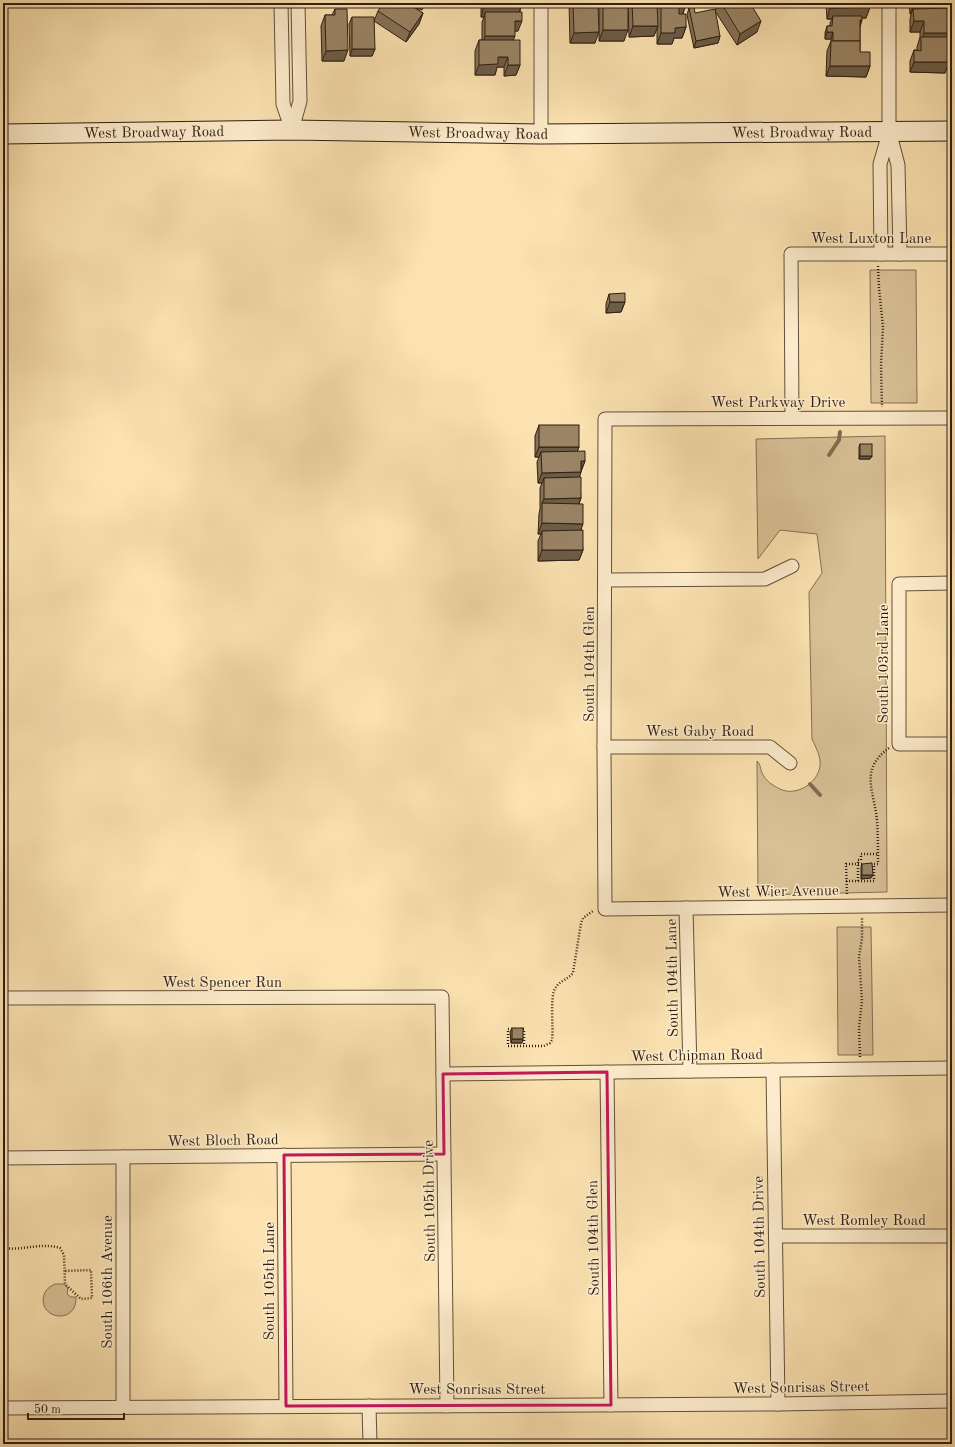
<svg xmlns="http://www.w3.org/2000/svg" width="955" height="1447" font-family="'Old Standard TT',serif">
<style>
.green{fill:#d9c196;stroke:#847054}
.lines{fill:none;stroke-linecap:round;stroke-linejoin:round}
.stream{stroke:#806c51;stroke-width:4}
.minor-casing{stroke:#62503a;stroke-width:15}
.secondary-casing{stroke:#2f1f12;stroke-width:21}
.path{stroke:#2f1f12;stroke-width:2.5;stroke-dasharray:1 2;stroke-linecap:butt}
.minor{stroke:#fdeccc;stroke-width:13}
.secondary{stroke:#fdeccc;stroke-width:19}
.wall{fill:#847257;stroke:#2f1f12}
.shaded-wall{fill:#6c5c47;stroke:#2f1f12}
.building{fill:#9a8465;stroke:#2f1f12}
.marked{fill:none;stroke:#c2185b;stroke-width:3;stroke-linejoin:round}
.labels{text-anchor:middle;stroke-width:3;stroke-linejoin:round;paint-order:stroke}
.street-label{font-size:15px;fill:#2f1f12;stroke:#fdeccc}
</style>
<rect width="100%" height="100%" fill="#fce2b1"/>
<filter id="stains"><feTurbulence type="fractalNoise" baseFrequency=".005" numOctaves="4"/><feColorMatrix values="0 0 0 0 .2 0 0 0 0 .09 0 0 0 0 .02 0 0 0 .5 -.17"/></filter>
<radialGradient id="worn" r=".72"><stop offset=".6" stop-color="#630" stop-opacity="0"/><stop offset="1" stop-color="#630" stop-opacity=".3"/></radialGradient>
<g class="green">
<path d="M 870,270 L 916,270 L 917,403 L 871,403 Z"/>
<path d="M 885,436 L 887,892 L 758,895 L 757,761 C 761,765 760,768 762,773 C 766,781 772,785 780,789 C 796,797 818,783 820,766 C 821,756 816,748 812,739 L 809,592 L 822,573 L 817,534 L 780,530 L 758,559 L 756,439 Z"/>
<path d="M 837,927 L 871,927 L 873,1055 L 838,1055 Z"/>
<path d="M 55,1284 L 64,1284 L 68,1288 L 67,1294 L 71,1297 L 76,1297 C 77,1326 37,1319 44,1295 C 46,1289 49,1287 55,1284 Z"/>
</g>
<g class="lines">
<g class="stream">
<path d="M 829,455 L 839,440 L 840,432"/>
<path d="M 810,784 L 820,795"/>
</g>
<g class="minor-casing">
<g id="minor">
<path d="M 281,3 L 283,104 L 292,130"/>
<path d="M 541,3 L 541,134"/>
<path d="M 889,3 L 889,131 L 898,165 L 900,254"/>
<path d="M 292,130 L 300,101 L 298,3"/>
<path d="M 881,254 L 880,164 L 889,133"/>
<path d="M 792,418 L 791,254 L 952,254"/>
<path d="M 952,418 L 605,419 L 604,747 L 605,909 L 952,905"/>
<path d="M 605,580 L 765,579 L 792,566"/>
<path d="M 952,583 L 899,584 L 899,744 L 952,744"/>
<path d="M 604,747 L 770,747 L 790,763"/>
<path d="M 686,908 L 690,1071"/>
<path d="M 3,998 L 442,997 L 447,1406"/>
<path d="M 773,1070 L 778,1404"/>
<path d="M 607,1072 L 611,1405"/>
<path d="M 443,1074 L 952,1068"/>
<path d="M 284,1155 L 286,1406"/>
<path d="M 123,1157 L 123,1407"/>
<path d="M 3,1158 L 444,1154"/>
<path d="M 776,1236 L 952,1236"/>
<path d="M 369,1406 L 370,1444"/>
<path d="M 3,1408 L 778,1404 L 952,1401"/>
</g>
</g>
<g class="secondary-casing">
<g id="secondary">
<path id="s1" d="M 3,134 L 292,130 L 541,134 L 952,131"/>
</g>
</g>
<g class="path">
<path d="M 878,266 L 879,288 L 883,327 L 881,365 L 882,407"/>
<path d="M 871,864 L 878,864 C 878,849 878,835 877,820 C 874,790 859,770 889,748"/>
<path d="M 846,881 L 874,881 L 874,864"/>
<path d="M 858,881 L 858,860 L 861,860 L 861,854 L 878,854"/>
<path d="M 847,894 L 846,864 L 864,864"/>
<path d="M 515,1029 L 508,1029 L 508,1046 L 544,1046 L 550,1043 L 552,1040 C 554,1027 549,996 556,987 C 560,981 568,979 573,973 L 581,923 L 583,918 L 593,911"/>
<path d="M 520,1029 L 524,1029 L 524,1046"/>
<path d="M 860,1057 L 859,1028 L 862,1001 L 859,956 L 862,939 L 862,918"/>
<path d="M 3,1248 C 22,1251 42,1242 60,1248 L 64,1255 L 65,1284 L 81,1299 L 92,1298 L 91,1270 L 64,1271"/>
</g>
<use href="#minor" class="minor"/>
<use href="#secondary" class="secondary"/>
</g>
<g class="wall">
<path d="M 390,3 L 425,3 L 422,10 L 414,7 L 423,13 L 419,24 L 406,42 L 374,21 L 378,11 Z"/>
<path d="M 481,3 L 521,3 L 520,12 L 518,31 L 515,31 L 513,40 L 520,65 L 516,75 L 504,76 L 504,67 L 497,67 L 495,75 L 475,75 L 475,51 L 479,40 L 482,40 L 482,22 L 484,17 L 481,17 Z"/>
<path d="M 569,3 L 598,3 L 595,43 L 570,43 Z"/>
<path d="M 599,3 L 628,3 L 624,41 L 599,41 Z"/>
<path d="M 628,3 L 686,3 L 683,14 L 686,27 L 682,38 L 674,38 L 672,44 L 657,44 L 657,27 L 654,36 L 629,37 Z"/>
<path d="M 718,3 L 735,3 L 757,32 L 737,45 L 715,11 Z"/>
<path d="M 774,3 L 782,3 L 782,5 Z"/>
<path d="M 826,3 L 870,3 L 870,7 L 866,18 L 862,18 L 860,26 L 860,52 L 870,66 L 866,77 L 826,76 L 827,51 L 831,41 L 831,39 L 825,39 L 825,33 L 827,26 L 830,26 L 830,23 L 832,19 L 827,19 Z"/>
<path d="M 909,3 L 952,3 L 949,43 L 949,62 L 945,73 L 910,72 L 910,61 L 914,50 L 917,50 L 917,47 L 920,37 L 920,32 L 910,32 L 910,19 L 911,14 L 910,14 Z"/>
<path d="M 689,8 L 720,36 L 718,43 L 694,48 L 687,15 Z"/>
<path d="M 335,9 L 344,61 L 322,61 L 321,26 L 325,15 L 332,15 Z"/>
<path d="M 352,17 L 375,49 L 372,56 L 350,56 L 349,24 Z"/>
<path d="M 609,294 L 625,302 L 621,312 L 606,313 L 606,304 Z"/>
<path d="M 539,425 L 578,451 L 585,461 L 579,477 L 581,498 L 579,504 L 581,530 L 583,550 L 579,560 L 538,561 L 538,541 L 541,534 L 538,534 L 539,514 L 540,509 L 540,488 L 542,483 L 538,483 L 537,462 L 539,457 L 535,457 L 535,436 Z"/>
<path d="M 860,444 L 872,456 L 870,459 L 859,459 L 859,447 Z"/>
<path d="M 862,864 L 873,875 L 871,878 L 861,879 L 861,867 Z"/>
<path d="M 512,1028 L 522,1043 L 511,1043 L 510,1032 Z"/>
</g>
<g class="shaded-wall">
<path d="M 952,3 L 952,12 L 913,9 L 911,14 L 910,14 L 914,4 Z"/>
<path d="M 679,5 L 686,5 L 682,15 L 675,15 Z"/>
<path d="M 484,6 L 521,7 L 517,17 L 485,12 L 484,17 L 481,17 Z"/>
<path d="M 870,7 L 866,18 L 833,19 L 833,16 L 832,19 L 827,19 L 830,8 Z"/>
<path d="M 423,13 L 419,24 L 406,42 L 410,32 Z"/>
<path d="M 860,20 L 862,20 L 860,27 Z"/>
<path d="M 515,21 L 522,21 L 518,31 L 511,31 Z"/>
<path d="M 761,21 L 757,32 L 737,45 L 740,34 Z"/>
<path d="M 914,21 L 924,21 L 920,32 L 910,32 Z"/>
<path d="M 633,26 L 658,26 L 654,36 L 629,37 Z"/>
<path d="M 686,27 L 682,38 L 674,38 L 672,44 L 657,44 L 661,33 L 675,28 Z"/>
<path d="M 603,30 L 628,30 L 624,41 L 599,41 Z"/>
<path d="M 599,32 L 595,43 L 570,43 L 574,33 Z"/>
<path d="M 827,32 L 833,32 L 831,39 L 825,39 Z"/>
<path d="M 924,33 L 952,33 L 952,37 L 950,43 L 921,44 Z"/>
<path d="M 485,36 L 515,36 L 511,46 L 482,47 Z"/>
<path d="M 720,36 L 718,43 L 694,48 L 696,41 Z"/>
<path d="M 352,49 L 375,49 L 372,56 L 350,56 Z"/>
<path d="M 348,50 L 344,61 L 322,61 L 326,51 Z"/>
<path d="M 498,57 L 508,57 L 504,67 L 497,67 L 495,75 L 475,75 L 479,65 Z"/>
<path d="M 914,62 L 949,62 L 945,73 L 910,72 Z"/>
<path d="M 508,65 L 520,65 L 516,75 L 504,76 Z"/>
<path d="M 830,66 L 870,66 L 866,77 L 826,76 Z"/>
<path d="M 610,302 L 625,302 L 621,312 L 606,313 Z"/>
<path d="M 539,447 L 579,447 L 575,458 L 541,452 L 539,457 L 535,457 Z"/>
<path d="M 860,456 L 872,456 L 870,459 L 859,459 Z"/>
<path d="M 581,461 L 585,461 L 581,471 Z"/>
<path d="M 581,472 L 578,482 L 544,478 L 542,483 L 538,483 L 542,473 Z"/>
<path d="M 581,498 L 577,508 L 542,503 L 544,499 Z"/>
<path d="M 542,523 L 583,524 L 579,535 L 542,531 L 541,534 L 538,534 Z"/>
<path d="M 542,550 L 583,550 L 579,560 L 538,561 Z"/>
<path d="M 862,875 L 873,875 L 871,878 L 861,879 Z"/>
<path d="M 512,1039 L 523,1039 L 522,1043 L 511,1043 Z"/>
</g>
<g class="building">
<path d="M 383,3 L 389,3 L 390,4 L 390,3 L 407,3 L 423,13 L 410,32 L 378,11 Z"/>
<path d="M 485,3 L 521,3 L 521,7 L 484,6 Z"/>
<path d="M 573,3 L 598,3 L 599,32 L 574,33 Z"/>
<rect x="603" y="3" width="25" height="27"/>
<path d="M 632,3 L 657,3 L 658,26 L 633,26 Z"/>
<path d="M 661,3 L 686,3 L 686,5 L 679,5 L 679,14 L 686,14 L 686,27 L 675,28 L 675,33 L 661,33 Z"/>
<path d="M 721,3 L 735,3 L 736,4 L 738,3 L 750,3 L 761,21 L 740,34 Z"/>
<path d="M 830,3 L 870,3 L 870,7 L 830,8 Z"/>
<path d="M 914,3 L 946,3 L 914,4 Z"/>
<path d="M 694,7 L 695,13 L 715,9 L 720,36 L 696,41 L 689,8 Z"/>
<path d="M 952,8 L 952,33 L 924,33 L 924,21 L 914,21 L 913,9 Z"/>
<path d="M 335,9 L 347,9 L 348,50 L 326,51 L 325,15 L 335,15 Z"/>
<path d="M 485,12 L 522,12 L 522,21 L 515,21 L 515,36 L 485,36 Z"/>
<path d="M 833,16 L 862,16 L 862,20 L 860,20 L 860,41 L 833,41 L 833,32 L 827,32 L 827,26 L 832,26 Z"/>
<path d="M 352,17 L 374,17 L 375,49 L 352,49 Z"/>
<path d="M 921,37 L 949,37 L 949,62 L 914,62 L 914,50 L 921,51 Z"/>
<path d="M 479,40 L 520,40 L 520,65 L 508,65 L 508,57 L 498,57 L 498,64 L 479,65 Z"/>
<path d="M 831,41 L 860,41 L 860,52 L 870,52 L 870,66 L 830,66 Z"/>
<path d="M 625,293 L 625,302 L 610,302 L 609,294 Z"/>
<rect x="539" y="425" width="40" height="22"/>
<rect x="860" y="444" width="12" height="12"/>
<path d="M 585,451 L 585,461 L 581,461 L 581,472 L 542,473 L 541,452 Z"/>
<path d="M 581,477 L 581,498 L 544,499 L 544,478 Z"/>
<path d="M 542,503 L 583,504 L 583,524 L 542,523 Z"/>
<path d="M 583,530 L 583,550 L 542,550 L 542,531 Z"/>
<path d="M 872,863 L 873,875 L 862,875 L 862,864 Z"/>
<rect x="512" y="1028" width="11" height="11"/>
</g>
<path class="marked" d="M 607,1072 L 611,1405 L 286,1406 L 284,1155 L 444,1154 L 443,1074 Z"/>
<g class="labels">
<g class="street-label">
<text dy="5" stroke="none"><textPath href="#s1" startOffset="151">West Broadway Road</textPath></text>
<text dy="5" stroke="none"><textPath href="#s1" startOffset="799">West Broadway Road</textPath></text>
<text dy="5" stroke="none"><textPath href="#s1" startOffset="475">West Broadway Road</textPath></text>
<text x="871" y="243">West Luxton Lane</text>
<text x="778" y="407">West Parkway Drive</text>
<text transform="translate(589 664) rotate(-90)" y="5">South 104th Glen</text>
<text transform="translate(883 664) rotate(-90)" y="5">South 103rd Lane</text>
<text x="700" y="736">West Gaby Road</text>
<text transform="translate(778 891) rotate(-1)" y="5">West Wier Avenue</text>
<text transform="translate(672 978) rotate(-91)" y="5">South 104th Lane</text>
<text x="222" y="987">West Spencer Run</text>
<text transform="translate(697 1055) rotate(-1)" y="5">West Chipman Road</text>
<text transform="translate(223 1140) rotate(-1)" y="5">West Bloch Road</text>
<text transform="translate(429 1201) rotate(-91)" y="5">South 105th Drive</text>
<text x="864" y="1225">West Romley Road</text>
<text transform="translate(759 1237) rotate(-91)" y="5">South 104th Drive</text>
<text transform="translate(593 1238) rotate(-91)" y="5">South 104th Glen</text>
<text transform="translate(269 1281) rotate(-90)" y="5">South 105th Lane</text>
<text transform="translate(107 1282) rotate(-90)" y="5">South 106th Avenue</text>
<text transform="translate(801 1387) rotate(-1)" y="5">West Sonrisas Street</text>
<text x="477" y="1394">West Sonrisas Street</text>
</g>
</g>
<rect width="955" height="1447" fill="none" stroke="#fce2b1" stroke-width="16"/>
<rect x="4" y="4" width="947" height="1439" fill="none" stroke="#2f1f12" stroke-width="2"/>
<rect x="8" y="8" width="939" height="1431" fill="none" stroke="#2f1f12"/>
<path d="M28 1413v6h96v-6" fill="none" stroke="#2f1f12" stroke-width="2"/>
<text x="34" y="1413" font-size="12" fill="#2f1f12" stroke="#fdeccc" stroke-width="3" paint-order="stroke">50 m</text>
<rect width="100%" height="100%" filter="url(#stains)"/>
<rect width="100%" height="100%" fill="url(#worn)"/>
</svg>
